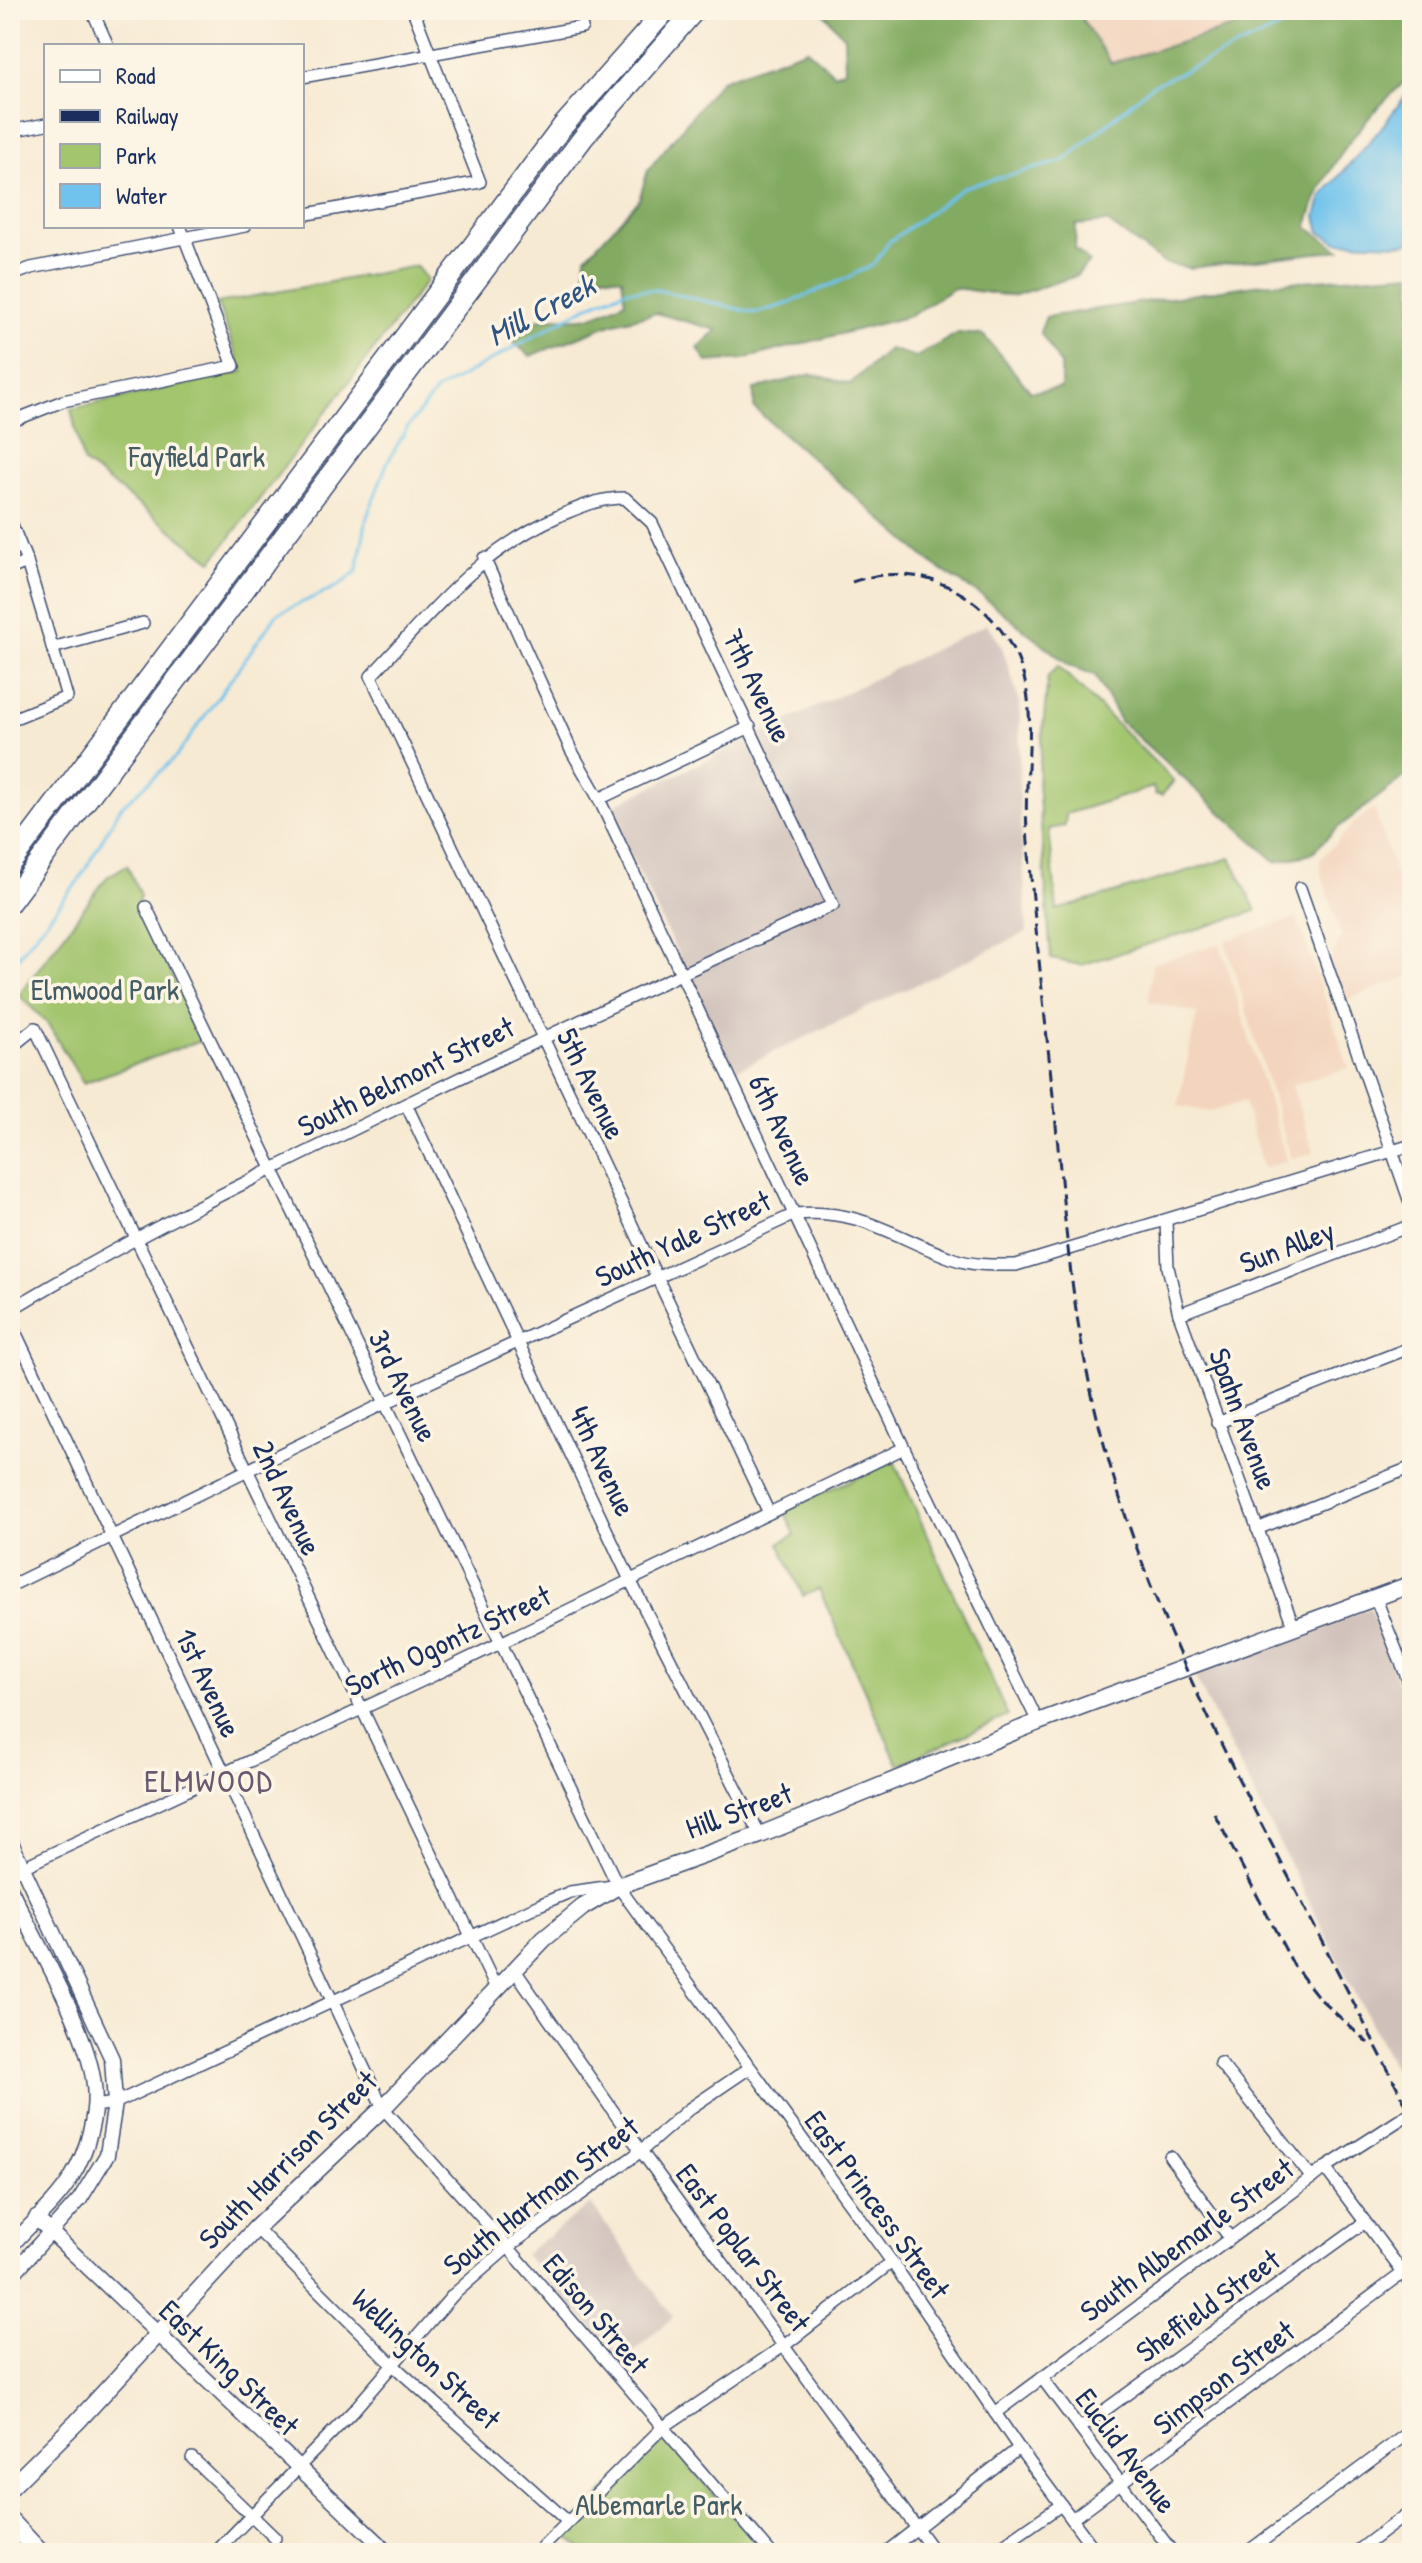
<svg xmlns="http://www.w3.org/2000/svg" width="1422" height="2563" font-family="'Patrick Hand',sans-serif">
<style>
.built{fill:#f3d4be}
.industrial{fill:#cfc0ba}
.green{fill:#a3c56e;stroke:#5f7a66;stroke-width:2}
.forest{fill:#82aa61;stroke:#4e6c60;stroke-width:2}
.water{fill:#6fc3ec;stroke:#4579a5;stroke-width:2}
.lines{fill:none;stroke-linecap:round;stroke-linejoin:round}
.stream{stroke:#6fc3ec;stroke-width:3}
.minor-casing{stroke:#3c4b70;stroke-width:14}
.tertiary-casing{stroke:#3c4b70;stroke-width:17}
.secondary-casing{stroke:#3c4b70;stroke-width:19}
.primary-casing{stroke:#3c4b70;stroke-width:21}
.motorway-casing{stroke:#3c4b70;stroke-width:23}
.minor{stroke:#fff;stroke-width:11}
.tertiary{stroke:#fff;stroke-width:14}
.secondary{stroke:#fff;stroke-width:16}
.primary{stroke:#fff;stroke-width:18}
.motorway{stroke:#fff;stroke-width:20}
.rail{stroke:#1b2f5e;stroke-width:3;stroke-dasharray:12 6;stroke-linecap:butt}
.labels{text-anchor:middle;stroke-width:7;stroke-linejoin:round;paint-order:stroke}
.park-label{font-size:30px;fill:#445c63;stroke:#fcf5e5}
.street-label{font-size:30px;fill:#1b2f5e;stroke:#fcf5e5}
.water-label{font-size:32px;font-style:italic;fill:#305482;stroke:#fcf5e5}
.neighbourhood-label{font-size:32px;letter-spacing:2px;fill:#6b5970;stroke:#fcf5e5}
</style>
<rect width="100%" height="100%" fill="#fcf5e5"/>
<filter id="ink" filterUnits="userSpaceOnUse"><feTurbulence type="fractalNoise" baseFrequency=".0125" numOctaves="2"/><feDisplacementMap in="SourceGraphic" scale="16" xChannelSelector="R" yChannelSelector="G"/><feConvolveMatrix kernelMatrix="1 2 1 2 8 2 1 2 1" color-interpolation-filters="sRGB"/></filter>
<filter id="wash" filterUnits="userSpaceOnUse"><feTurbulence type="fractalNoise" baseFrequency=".006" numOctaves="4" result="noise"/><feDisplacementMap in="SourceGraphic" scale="32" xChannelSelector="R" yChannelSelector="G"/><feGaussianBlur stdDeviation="1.8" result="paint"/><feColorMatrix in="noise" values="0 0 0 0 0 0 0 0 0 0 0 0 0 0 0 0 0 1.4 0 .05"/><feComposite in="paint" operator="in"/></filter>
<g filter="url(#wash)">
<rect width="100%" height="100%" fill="#f7ead3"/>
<g class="built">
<path d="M 1065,10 L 1255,10 L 1120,112 Z"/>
<path d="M 1374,809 L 1409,917 L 1412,917 L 1412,975 L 1341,1002 L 1329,964 L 1342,936 L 1321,873 L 1320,860 L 1354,823 Z"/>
<path d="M 1297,918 L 1349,1068 L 1292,1085 L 1314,1153 L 1291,1158 L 1225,941 Z"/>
<path d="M 1220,943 L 1287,1161 L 1263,1168 L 1244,1102 L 1209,1112 L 1178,1106 L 1197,1013 L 1149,1002 L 1152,964 Z"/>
</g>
<g class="industrial">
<path d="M 987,624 L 1002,648 L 1020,702 L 1019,796 L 1027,932 L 734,1071 L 608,808 Z"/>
<path d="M 1370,1608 L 1412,1719 L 1411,2103 L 1194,1675 Z"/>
<path d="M 591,2204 L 673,2317 L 623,2361 L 524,2254 Z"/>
</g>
<g class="green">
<path d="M 416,266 L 427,280 L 212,561 L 83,462 L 71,409 L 243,372 L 217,303 Z"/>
<path d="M 1058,666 L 1174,781 L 1162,795 L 1155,794 L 1153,787 L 1066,814 L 1065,826 L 1049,829 L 1057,910 L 1231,858 L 1256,911 L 1081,965 L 1051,959 L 1038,782 L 1048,676 Z"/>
<path d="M 127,865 L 140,895 L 136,911 L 149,925 L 202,1040 L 83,1083 L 48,1024 L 19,995 L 107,877 Z"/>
<path d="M 894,1461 L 1008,1716 L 898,1765 L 819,1589 L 803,1596 L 779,1543 L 795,1535 L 784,1510 Z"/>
<path d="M 661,2435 L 765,2553 L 585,2553 L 564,2533 Z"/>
</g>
<g class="forest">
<path d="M 821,10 L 1076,10 L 1111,63 L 1291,10 L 1412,10 L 1412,75 C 1367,115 1322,167 1307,227 L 1340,250 L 1190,268 L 1164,263 L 1107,222 L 1076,225 L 1075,249 L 1089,262 L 1076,276 L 1012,296 L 954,288 L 910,316 L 743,359 L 707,362 L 698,348 L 717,330 L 656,313 L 611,324 L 530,356 L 511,340 C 544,308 543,321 582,318 C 596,317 613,307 625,301 L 622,278 L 585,273 L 586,257 L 639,200 L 648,170 L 721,80 L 807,49 L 834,74 L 845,69 L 844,37 Z"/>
<path d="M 1412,273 L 1412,771 L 1335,830 L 1311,854 L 1276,862 L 1120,721 L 1095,675 L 1070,666 L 982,596 L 935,566 L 754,408 L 754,389 L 812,374 L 850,384 L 889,349 L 916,357 L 958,333 L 983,335 L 1031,392 L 1061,388 L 1061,365 L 1040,332 L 1046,317 L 1261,284 Z"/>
</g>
<path class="water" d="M 1412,87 L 1412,241 L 1405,244 L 1338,242 L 1320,232 L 1316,216 L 1322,196 L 1378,132 Z"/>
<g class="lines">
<path class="stream" d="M 10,967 L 79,880 L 121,807 L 175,758 L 277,614 L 340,585 L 357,571 L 367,517 L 387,463 L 407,428 L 436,391 L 590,305 L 627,290 L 658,290 L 755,313 L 784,305 L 847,278 L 874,264 L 889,242 L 964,187 L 1064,161 L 1151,86 L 1318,10"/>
</g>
</g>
<g filter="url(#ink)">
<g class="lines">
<g class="minor-casing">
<g id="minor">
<path d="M 92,10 L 108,46"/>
<path d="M 302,77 L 582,27"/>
<path d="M 10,131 L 46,124"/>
<path d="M 302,215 L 480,182 L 413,10"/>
<path d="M 10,276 L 31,268 L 245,226"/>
<path d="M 10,422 L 63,401 L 234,366 L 180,226"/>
<path d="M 10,520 L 27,562 L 67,697 L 10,720"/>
<path d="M 484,558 L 571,750 L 599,799 L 904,1448 L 1038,1722"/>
<path d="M 10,569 L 27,562"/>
<path d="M 52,648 L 143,623"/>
<path d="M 599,799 L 750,727"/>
<path d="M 1300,888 L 1412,1208"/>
<path d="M 146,907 L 618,1886 L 892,2262 L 1019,2448 L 1097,2553"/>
<path d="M 10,1048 L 35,1028 L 496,1988"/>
<path d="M 406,1104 L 630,1580 L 760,1835"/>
<path d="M 1166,1222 L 1168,1267 L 1179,1314 L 1294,1628"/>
<path d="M 10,1310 C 138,1233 272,1169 406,1104 C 548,1035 690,969 833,905 L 652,523 L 625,498 C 600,498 583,506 561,515 C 478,551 432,612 371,676 C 503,955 637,1233 769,1513"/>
<path d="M 1179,1314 L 1412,1225"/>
<path d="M 10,1321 L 383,2108 L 508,2247 L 771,2553"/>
<path d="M 1217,1423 L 1412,1347"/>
<path d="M 1257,1529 L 1412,1467"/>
<path d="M 10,1586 L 385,1403 L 795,1214 C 862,1208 895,1238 954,1259 C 974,1266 995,1265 1016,1265 L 1412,1145"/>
<path d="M 1376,1599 L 1412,1690"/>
<path d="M 10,1873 L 430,1677 L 904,1448"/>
<path d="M 514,1969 L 641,2151 L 935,2553"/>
<path d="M 1220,2063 L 1312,2178"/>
<path d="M 95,2106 L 115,2103 L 539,1905 L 570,1892 L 613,1886"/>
<path d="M 1170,2157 L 1230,2238"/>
<path d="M 1325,2168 L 1412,2285"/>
<path d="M 256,2228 L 393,2365 L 566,2520"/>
<path d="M 1042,2378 L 1173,2553"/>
<path d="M 995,2413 L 1325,2168 L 1412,2112"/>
<path d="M 1080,2428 L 1365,2222"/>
<path d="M 192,2458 L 275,2538"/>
<path d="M 1072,2519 L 1403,2273"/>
<path d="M 215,2553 L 353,2411 L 453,2295 L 508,2247 L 641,2151 L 689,2109 L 748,2069"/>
<path d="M 537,2553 L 662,2428 L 785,2345 L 892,2262"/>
<path d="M 885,2553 L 1019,2448"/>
<path d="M 992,2553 L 1061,2505"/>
<path d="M 1246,2553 L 1412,2430"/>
<path d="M 1355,2553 L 1412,2510"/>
</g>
</g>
<g class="tertiary-casing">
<g id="tertiary">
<path d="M 10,1840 L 112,2059 L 115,2103 L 107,2155 L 80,2199 L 10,2277"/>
<path d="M 10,1888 C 35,1941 84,2023 93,2078 C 99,2109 88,2151 71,2178 C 56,2203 29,2225 10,2247"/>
<path d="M 36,2218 L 389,2553"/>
</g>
</g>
<g class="secondary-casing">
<path id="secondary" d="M 10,2488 L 77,2422 L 256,2228 L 383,2108 L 544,1939 L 583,1907 L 618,1886 L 760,1835 L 1038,1722 L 1412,1584"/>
</g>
<g class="primary-casing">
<path id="primary" d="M 10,2521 L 40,2553"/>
</g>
<g class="motorway-casing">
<g id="motorway">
<path d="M 10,864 L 562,127 L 666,10"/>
<path d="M 10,902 L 583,138 L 695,10"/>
</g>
</g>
<use href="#minor" class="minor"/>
<use href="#tertiary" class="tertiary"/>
<use href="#secondary" class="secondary"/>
<use href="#primary" class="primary"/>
<use href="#motorway" class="motorway"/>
<g class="rail">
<path d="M 852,582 C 922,557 994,597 1020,665 C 1039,716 1023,776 1027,830 C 1035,928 1046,1027 1056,1125 C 1062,1189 1067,1253 1077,1316 C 1109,1523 1189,1684 1284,1868 C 1327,1950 1369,2033 1412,2116"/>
<path d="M 1214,1813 L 1294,1966 L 1319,1998 L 1368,2043"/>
</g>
</g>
</g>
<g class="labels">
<g class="park-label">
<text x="197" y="467">Fayfield Park</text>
<text x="105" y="1000">Elmwood Park</text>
<text x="659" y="2515">Albemarle Park</text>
</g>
<g class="street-label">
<text transform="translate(757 686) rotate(64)" y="10">7th Avenue</text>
<text transform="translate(406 1077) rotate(-26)" y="10">South Belmont Street</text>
<text transform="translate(591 1084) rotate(64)" y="10">5th Avenue</text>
<text transform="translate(782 1130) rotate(65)" y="10">6th Avenue</text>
<text transform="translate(683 1239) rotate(-25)" y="10">South Yale Street</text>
<text transform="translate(1287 1247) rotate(-21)" y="10">Sun Alley</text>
<text transform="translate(403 1386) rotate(64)" y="10">3rd Avenue</text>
<text transform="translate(1243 1419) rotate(70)" y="10">Spahn Avenue</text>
<text transform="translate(602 1461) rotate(65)" y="10">4th Avenue</text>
<text transform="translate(287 1498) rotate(65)" y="10">2nd Avenue</text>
<text transform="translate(448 1641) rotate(-25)" y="10">Sorth Ogontz Street</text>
<text transform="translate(208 1683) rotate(65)" y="10">1st Avenue</text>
<text transform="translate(739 1811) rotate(-20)" y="10">Hill Street</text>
<text transform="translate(288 2160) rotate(-45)" y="10">South Harrison Street</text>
<text transform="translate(541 2196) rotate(-38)" y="10">South Hartman Street</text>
<text transform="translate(877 2205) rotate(54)" y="10">East Princess Street</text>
<text transform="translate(1187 2240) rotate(-36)" y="10">South Albemarle Street</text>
<text transform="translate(743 2248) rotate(53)" y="10">East Poplar Street</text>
<text transform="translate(1208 2306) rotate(-36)" y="10">Sheffield Street</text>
<text transform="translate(596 2314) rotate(50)" y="10">Edison Street</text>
<text transform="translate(426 2359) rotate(43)" y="10">Wellington Street</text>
<text transform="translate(229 2368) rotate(44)" y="10">East King Street</text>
<text transform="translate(1224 2378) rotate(-37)" y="10">Simpson Street</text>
<text transform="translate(1126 2451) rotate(53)" y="10">Euclid Avenue</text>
</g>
<g class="water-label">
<text transform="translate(541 310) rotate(-28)" y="11">Mill Creek</text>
</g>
<g class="neighbourhood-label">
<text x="209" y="1792">ELMWOOD</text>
</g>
</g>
<rect width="1422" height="2563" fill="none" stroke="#fcf5e5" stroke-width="40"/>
<rect x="44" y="44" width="260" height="184" fill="#fcf5e5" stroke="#a2a6af" stroke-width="2"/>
<rect x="60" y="70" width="40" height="12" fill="#ffffff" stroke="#a2a6af" stroke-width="2"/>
<text x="116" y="84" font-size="24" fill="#1b2f5e">Road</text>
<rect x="60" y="110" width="40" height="12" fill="#1b2f5e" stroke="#a2a6af" stroke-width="2"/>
<text x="116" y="124" font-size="24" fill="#1b2f5e">Railway</text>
<rect x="60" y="144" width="40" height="24" fill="#a3c56e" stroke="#a2a6af" stroke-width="2"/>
<text x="116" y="164" font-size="24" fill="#1b2f5e">Park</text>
<rect x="60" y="184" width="40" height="24" fill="#6fc3ec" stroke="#a2a6af" stroke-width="2"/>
<text x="116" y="204" font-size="24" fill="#1b2f5e">Water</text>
</svg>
